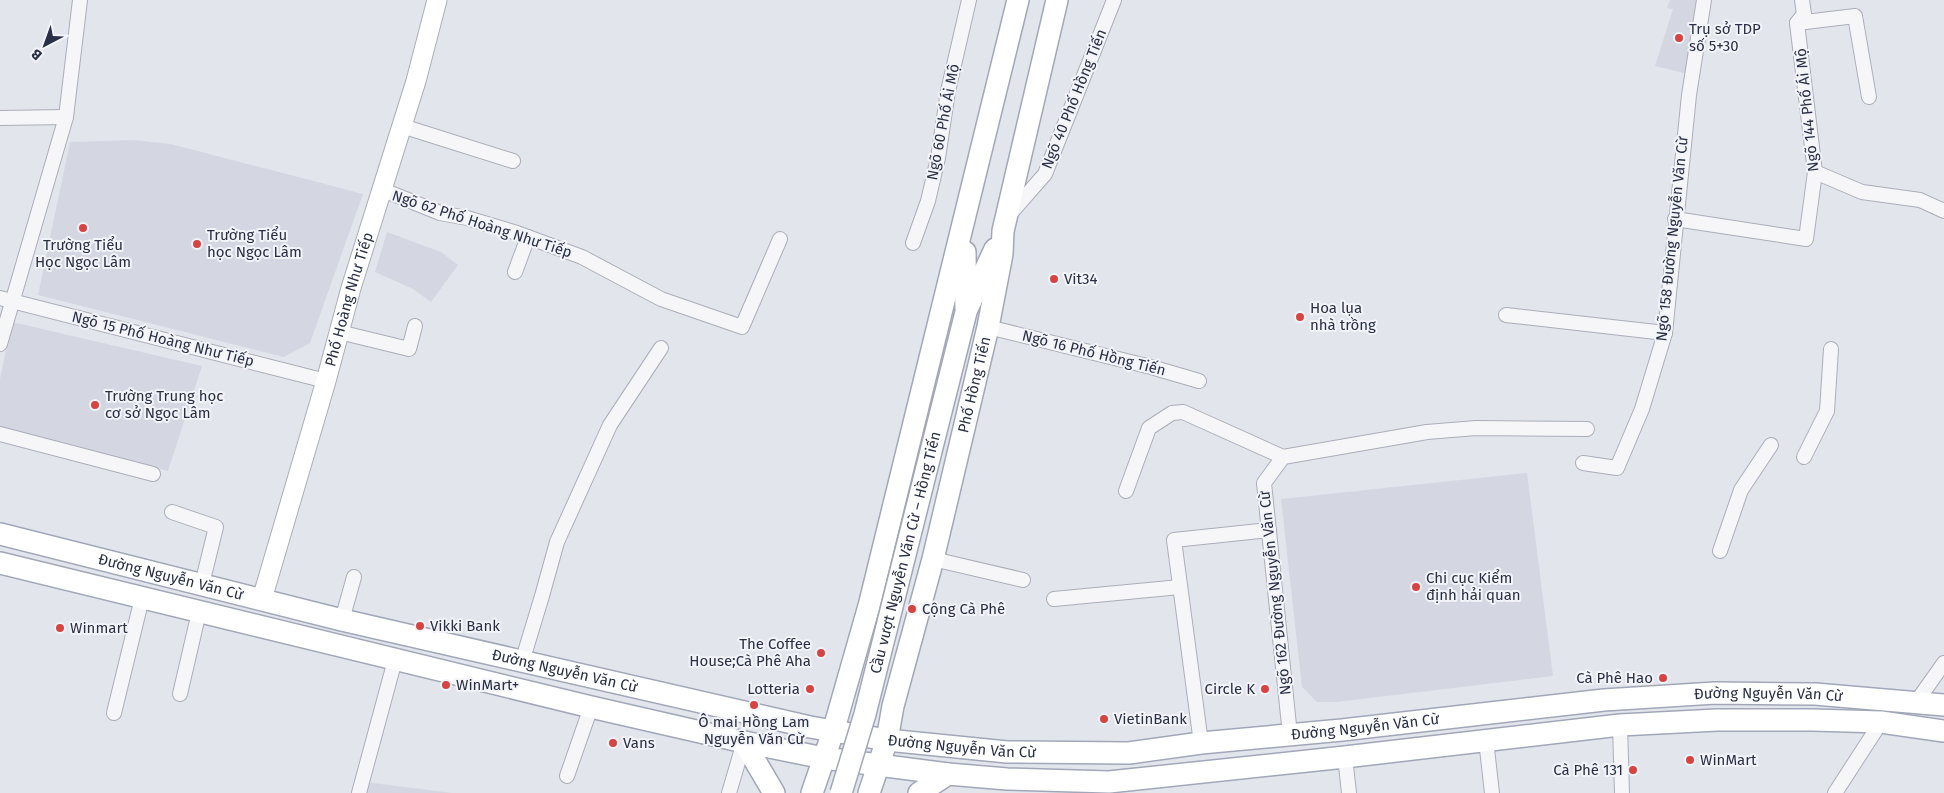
<svg xmlns="http://www.w3.org/2000/svg" width="1944" height="793" font-family="'Fira Sans',sans-serif">
<style>
.built{fill:#d4d7e1}
.lines{fill:none;stroke-linecap:round;stroke-linejoin:round}
.street-casing{stroke:#abaeba;stroke-width:16}
.secondary-casing{stroke:#abaeba;stroke-width:21}
.primary-casing{stroke:#a1a7b8;stroke-width:24}
.street{stroke:#f6f6f9;stroke-width:14}
.secondary{stroke:#fff;stroke-width:19}
.primary{stroke:#fff;stroke-width:21}
.primary-bridge-casing{stroke:#a1a7b8;stroke-width:24;stroke-linecap:butt}
.primary-bridge{stroke:#fff;stroke-width:21}
.poi-dot{fill:#d64442;stroke:#f3f4f9;stroke-width:2}
.labels{text-anchor:middle;stroke-width:4;stroke-linejoin:round;paint-order:stroke}
.poi-label{font-size:15px;fill:#292f45;stroke:#f3f4f9;text-anchor:start}
.street-label{font-size:15px;fill:#292f45;stroke:#f3f4f9}
</style>
<rect width="100%" height="100%" fill="#e3e5ec"/>
<g class="built">
<path d="M 1670,0 L 1701,0 L 1688,74 L 1655,66 L 1673,9 L 1667,8 Z"/>
<path d="M 133,140 L 171,144 L 363,194 L 310,343 L 284,357 L 38,295 L 70,142 Z"/>
<path d="M 387,232 L 441,252 L 458,265 L 431,302 L 413,289 L 375,272 Z"/>
<path d="M 12,322 L 202,366 L 168,471 L 0,431 L 0,379 Z"/>
<path d="M 1527,473 L 1553,676 L 1337,702 L 1317,702 L 1302,687 L 1281,499 Z"/>
<path d="M 357,781 L 452,793 L 354,793 Z"/>
</g>
<g class="lines">
<g class="street-casing">
<g id="street">
<path d="M 1797,23 L 1855,16 L 1869,97"/>
<path d="M 0,118 L 66,117"/>
<path d="M 402,126 L 513,161"/>
<path d="M 1815,172 L 1862,192 L 1920,200 L 1944,211"/>
<path d="M 383,190 L 440,213 L 467,218 L 517,233 L 582,257 L 661,299 L 742,327 L 780,239"/>
<path d="M 1009,215 L 1045,174 L 1114,0"/>
<path d="M 1675,219 L 1806,239 L 1815,172 L 1797,23 L 1804,14 L 1802,0"/>
<path d="M 913,243 L 928,201 L 938,158 L 948,91 L 969,0"/>
<path d="M 515,272 L 528,237"/>
<path d="M 0,298 L 326,381"/>
<path d="M 1506,315 L 1665,333"/>
<path d="M 988,327 L 1151,367 L 1199,381"/>
<path d="M 339,332 L 409,349 L 415,326"/>
<path d="M 0,344 L 66,117 L 80,0"/>
<path d="M 0,434 L 153,474"/>
<path d="M 1283,457 L 1264,483 L 1290,735"/>
<path d="M 1804,457 L 1827,411 L 1831,349"/>
<path d="M 1583,463 L 1617,468 L 1642,409 L 1665,333 L 1689,95 L 1704,0"/>
<path d="M 1126,491 L 1149,428 L 1172,413 L 1183,412 L 1283,457 L 1427,432 L 1476,428 L 1587,429"/>
<path d="M 172,512 L 216,527 L 202,584"/>
<path d="M 1720,551 L 1741,490 L 1771,445"/>
<path d="M 933,559 L 1023,580"/>
<path d="M 1054,599 L 1180,587"/>
<path d="M 342,620 L 354,577"/>
<path d="M 522,662 L 542,596 L 557,542 L 610,425 L 661,348"/>
<path d="M 180,694 L 199,612"/>
<path d="M 1917,701 L 1944,663"/>
<path d="M 114,713 L 142,598"/>
<path d="M 1620,725 L 1622,793"/>
<path d="M 1486,740 L 1492,793"/>
<path d="M 1201,743 L 1174,540 L 1269,530"/>
<path d="M 1345,757 L 1349,793"/>
<path d="M 567,776 L 591,707"/>
<path d="M 359,793 L 395,660"/>
<path d="M 729,793 L 744,742"/>
<path d="M 1835,793 L 1881,722"/>
</g>
</g>
<g class="secondary-casing">
<g id="secondary">
<path id="s1" d="M 262,599 L 326,381 L 351,288 L 416,81 L 437,0"/>
</g>
</g>
<g class="primary-casing">
<g id="primary">
<path d="M 965,252 L 966,312"/>
<path d="M 968,307 L 995,249"/>
<path id="s2" d="M 0,534 L 342,620 L 810,727 L 887,740 L 1007,752 L 1129,753 L 1201,743 L 1342,730 L 1604,700 L 1715,693 L 1815,694 L 1944,705"/>
<path d="M 0,563 L 591,707 L 744,742 L 824,758 L 948,774 L 1007,779 L 1109,782 L 1345,757 L 1620,725 L 1717,720 L 1813,720 L 1881,722 L 1944,731"/>
<path d="M 744,742 L 774,793"/>
<path d="M 812,793 L 833,732 L 869,606 L 1018,0"/>
<path id="s3" d="M 869,793 L 887,740 L 893,706 L 933,559 L 988,327 L 1002,254 L 1003,231 L 1057,0"/>
<path d="M 919,793 L 948,774"/>
</g>
</g>
<use href="#street" class="street"/>
<use href="#secondary" class="secondary"/>
<use href="#primary" class="primary"/>
<g class="primary-bridge-casing">
<g id="primary-bridge">
<path id="s4" d="M 841,793 L 865,714 L 966,312"/>
</g>
</g>
<use href="#primary-bridge" class="primary-bridge"/>
</g>
<g class="poi-dot">
<circle cx="1679" cy="38" r="5"/>
<circle cx="83" cy="228" r="5"/>
<circle cx="197" cy="244" r="5"/>
<circle cx="1054" cy="279" r="5"/>
<circle cx="1300" cy="317" r="5"/>
<circle cx="95" cy="405" r="5"/>
<circle cx="1416" cy="587" r="5"/>
<circle cx="912" cy="609" r="5"/>
<circle cx="420" cy="626" r="5"/>
<circle cx="60" cy="628" r="5"/>
<circle cx="821" cy="653" r="5"/>
<circle cx="1663" cy="678" r="5"/>
<circle cx="446" cy="685" r="5"/>
<circle cx="810" cy="689" r="5"/>
<circle cx="1265" cy="689" r="5"/>
<circle cx="754" cy="705" r="5"/>
<circle cx="1104" cy="719" r="5"/>
<circle cx="613" cy="743" r="5"/>
<circle cx="1690" cy="760" r="5"/>
<circle cx="1633" cy="770" r="5"/>
</g>
<g class="labels">
<g class="poi-label">
<text x="1689" y="34">Trụ sở TDP<tspan x="1689" dy="17">số 5+30</tspan></text>
<text x="207" y="240">Trường Tiểu<tspan x="207" dy="17">học Ngọc Lâm</tspan></text>
<text x="83" y="250" text-anchor="middle">Trường Tiểu<tspan x="83" dy="17">Học Ngọc Lâm</tspan></text>
<text x="1064" y="284">Vit34</text>
<text x="1310" y="313">Hoa lụa<tspan x="1310" dy="17">nhà trồng</tspan></text>
<text x="105" y="401">Trường Trung học<tspan x="105" dy="17">cơ sở Ngọc Lâm</tspan></text>
<text x="1426" y="583">Chi cục Kiểm<tspan x="1426" dy="17">định hải quan</tspan></text>
<text x="922" y="614">Cộng Cà Phê</text>
<text x="430" y="631">Vikki Bank</text>
<text x="70" y="633">Winmart</text>
<text x="811" y="649" text-anchor="end">The Coffee<tspan x="811" dy="17">House;Cà Phê Aha</tspan></text>
<text x="1653" y="683" text-anchor="end">Cà Phê Hao</text>
<text x="456" y="690">WinMart+</text>
<text x="800" y="694" text-anchor="end">Lotteria</text>
<text x="1255" y="694" text-anchor="end">Circle K</text>
<text x="1114" y="724">VietinBank</text>
<text x="754" y="727" text-anchor="middle">Ô mai Hồng Lam<tspan x="754" dy="17">Nguyễn Văn Cừ</tspan></text>
<text x="623" y="748">Vans</text>
<text x="1700" y="765">WinMart</text>
<text x="1623" y="775" text-anchor="end">Cà Phê 131</text>
</g>
<g class="street-label">
<text transform="translate(1074 99) rotate(-68)" y="5">Ngõ 40 Phố Hồng Tiến</text>
<text transform="translate(1807 110) rotate(-96)" y="5">Ngõ 144 Phố Ái Mộ</text>
<text transform="translate(943 122) rotate(-79)" y="5">Ngõ 60 Phố Ái Mộ</text>
<text transform="translate(482 224) rotate(18)" y="5">Ngõ 62 Phố Hoàng Như Tiếp</text>
<text transform="translate(1672 239) rotate(-84)" y="5">Ngõ 158 Đường Nguyễn Văn Cừ</text>
<text dy="5" stroke="none"><textPath href="#s1" startOffset="312">Phố Hoàng Như Tiếp</textPath></text>
<text transform="translate(163 339) rotate(14)" y="5">Ngõ 15 Phố Hoàng Như Tiếp</text>
<text transform="translate(1094 353) rotate(14)" y="5">Ngõ 16 Phố Hồng Tiến</text>
<text dy="5" stroke="none"><textPath href="#s3" startOffset="422">Phố Hồng Tiến</textPath></text>
<text dy="5" stroke="none"><textPath href="#s4" startOffset="249">Cầu vượt Nguyễn Văn Cừ – Hồng Tiến</textPath></text>
<text dy="5" stroke="none"><textPath href="#s2" startOffset="176">Đường Nguyễn Văn Cừ</textPath></text>
<text transform="translate(1275 593) rotate(-96)" y="5">Ngõ 162 Đường Nguyễn Văn Cừ</text>
<text dy="5" stroke="none"><textPath href="#s2" startOffset="581">Đường Nguyễn Văn Cừ</textPath></text>
<text dy="5" stroke="none"><textPath href="#s2" startOffset="1796">Đường Nguyễn Văn Cừ</textPath></text>
<text dy="5" stroke="none"><textPath href="#s2" startOffset="1391">Đường Nguyễn Văn Cừ</textPath></text>
<text dy="5" stroke="none"><textPath href="#s2" startOffset="986">Đường Nguyễn Văn Cừ</textPath></text>
</g>
</g>
<g transform="translate(45 45) rotate(221)" stroke="#f3f4f9" stroke-width="4" paint-order="stroke">
<path d="M0-4L9 19L0 12L-9 19Z" fill="#292f45"/>
<text y="-8" font-size="14" font-weight="bold" text-anchor="middle" fill="#292f45">B</text>
</g>
</svg>
